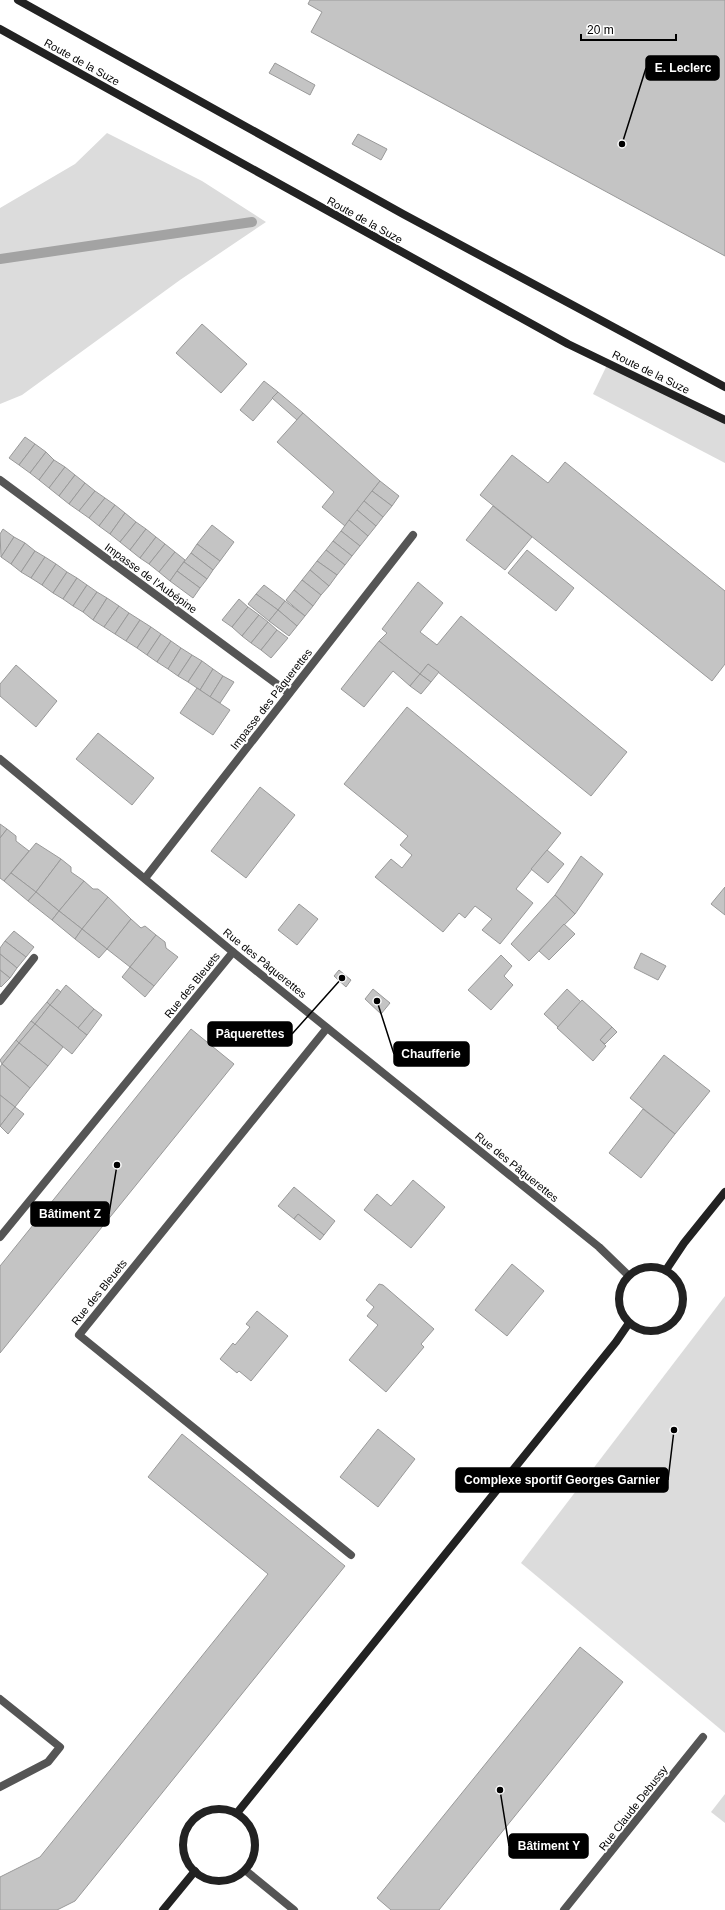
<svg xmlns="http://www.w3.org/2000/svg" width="725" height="1910" font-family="Arial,sans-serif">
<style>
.green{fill:#dcdcdc}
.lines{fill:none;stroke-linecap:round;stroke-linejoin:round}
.stream{stroke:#a3a3a3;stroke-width:10}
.building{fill:#c4c4c4;stroke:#999}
.street{stroke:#555;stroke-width:8}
.secondary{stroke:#222;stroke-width:8}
.labels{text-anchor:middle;stroke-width:4;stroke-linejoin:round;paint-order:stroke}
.street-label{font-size:11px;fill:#000;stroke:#fff}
.leader{fill:none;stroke:#000;stroke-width:1.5}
.callout-dot{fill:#000;stroke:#fff;stroke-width:1.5}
.callout{fill:#000;stroke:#000;stroke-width:1.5}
.callout-label{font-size:12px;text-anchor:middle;font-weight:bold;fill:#fff}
</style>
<rect width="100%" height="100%" fill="#fff"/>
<g class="green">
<path d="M 107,133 L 202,181 L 266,222 L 180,280 L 22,395 L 0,404 L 0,208 L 75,164 Z"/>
<path d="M 608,363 L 725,420 L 725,463 L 593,394 Z"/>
<path d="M 725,1296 L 725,1733 L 521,1563 Z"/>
<path d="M 725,1794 L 725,1823 L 711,1812 Z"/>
</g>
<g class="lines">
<path class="stream" d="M 0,259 L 252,222"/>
</g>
<g class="building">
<path d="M 310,0 L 725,0 L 725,256 L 311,32 L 322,12 L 308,4 Z"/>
<path d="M 275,63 L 315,85 L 310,95 L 269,73 Z"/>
<path d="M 358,134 L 387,149 L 381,160 L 352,144 Z"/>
<path d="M 202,324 L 247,364 L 221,393 L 176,353 Z"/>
<path d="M 264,381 L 278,392 L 253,421 L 240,410 Z"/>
<path d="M 278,392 L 303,413 L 297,420 L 272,398 Z"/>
<path d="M 303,413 L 380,481 L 345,526 L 322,507 L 334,492 L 277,442 Z"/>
<path d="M 25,437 L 35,444 L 19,465 L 9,458 Z"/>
<path d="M 35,444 L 46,452 L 30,473 L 19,465 Z"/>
<path d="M 46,452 L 54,460 L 39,480 L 30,473 Z"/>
<path d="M 512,455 L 548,483 L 565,462 L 725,591 L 725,664 L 712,681 L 480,495 Z"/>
<path d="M 54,460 L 65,467 L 49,488 L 39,480 Z"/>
<path d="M 65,467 L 75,475 L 59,496 L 49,488 Z"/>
<path d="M 75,475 L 85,483 L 69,504 L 59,496 Z"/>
<path d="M 380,481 L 399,496 L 392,506 L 372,491 Z"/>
<path d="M 85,483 L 95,491 L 79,511 L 69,504 Z"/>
<path d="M 95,491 L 105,498 L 89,518 L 79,511 Z"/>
<path d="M 372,491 L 392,506 L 383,517 L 364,501 Z"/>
<path d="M 105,498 L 115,505 L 99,526 L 89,518 Z"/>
<path d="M 364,501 L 383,517 L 376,526 L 357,510 Z"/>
<path d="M 115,505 L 125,513 L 110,534 L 99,526 Z"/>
<path d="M 493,506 L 532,537 L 505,570 L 466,540 Z"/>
<path d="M 357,510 L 376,526 L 368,536 L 349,520 Z"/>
<path d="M 125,513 L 136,522 L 120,542 L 110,534 Z"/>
<path d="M 349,520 L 368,536 L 360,546 L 341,531 Z"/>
<path d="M 136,522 L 146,529 L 130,550 L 120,542 Z"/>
<path d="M 212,525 L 234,542 L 220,561 L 197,544 Z"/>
<path d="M 3,529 L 14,537 L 1,557 L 0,534 Z"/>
<path d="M 146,529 L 156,537 L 140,558 L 130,550 Z"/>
<path d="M 341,531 L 360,546 L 352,556 L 333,541 Z"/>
<path d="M 14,537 L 25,543 L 11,564 L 1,557 Z"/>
<path d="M 156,537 L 165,544 L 149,564 L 140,558 Z"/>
<path d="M 333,541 L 352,556 L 345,565 L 326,550 Z"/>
<path d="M 25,543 L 35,551 L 21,572 L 11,564 Z"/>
<path d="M 165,544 L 175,552 L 159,572 L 149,564 Z"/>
<path d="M 197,544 L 220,561 L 213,570 L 191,553 Z"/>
<path d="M 326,550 L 345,565 L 337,575 L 317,561 Z"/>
<path d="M 527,550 L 574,588 L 556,611 L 508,573 Z"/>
<path d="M 35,551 L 45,557 L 31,578 L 21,572 Z"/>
<path d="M 175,552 L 185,560 L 170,581 L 159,572 Z"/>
<path d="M 191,553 L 213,570 L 207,579 L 184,562 Z"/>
<path d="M 45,557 L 56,564 L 42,585 L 31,578 Z"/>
<path d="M 317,561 L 337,575 L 329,586 L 310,570 Z"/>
<path d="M 184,562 L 207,579 L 200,588 L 177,571 Z"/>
<path d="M 56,564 L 67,572 L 53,593 L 42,585 Z"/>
<path d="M 310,570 L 329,586 L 321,595 L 302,580 Z"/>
<path d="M 177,571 L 200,588 L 193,598 L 170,581 Z"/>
<path d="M 67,572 L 77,578 L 63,599 L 53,593 Z"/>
<path d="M 77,578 L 87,585 L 73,606 L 63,599 Z"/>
<path d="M 302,580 L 321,595 L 313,606 L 294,590 Z"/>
<path d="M 418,582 L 443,603 L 420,632 L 437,645 L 461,616 L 627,752 L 591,796 L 428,664 L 420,674 L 379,641 L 387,633 L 382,629 Z"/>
<path d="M 87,585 L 97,592 L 83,612 L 73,606 Z"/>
<path d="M 264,585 L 285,601 L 278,610 L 256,594 Z"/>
<path d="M 294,590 L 313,606 L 305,616 L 286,600 Z"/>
<path d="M 97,592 L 107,598 L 93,620 L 83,612 Z"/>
<path d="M 256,594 L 278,610 L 269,621 L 248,604 Z"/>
<path d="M 107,598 L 119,606 L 104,627 L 93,620 Z"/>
<path d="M 239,599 L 248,607 L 232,627 L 222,620 Z"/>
<path d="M 285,601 L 305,616 L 297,626 L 278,610 Z"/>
<path d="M 119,606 L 129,613 L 115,634 L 104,627 Z"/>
<path d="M 248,607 L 259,615 L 242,636 L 232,627 Z"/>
<path d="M 278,610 L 297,626 L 289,636 L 269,621 Z"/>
<path d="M 129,613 L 140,620 L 126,641 L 115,634 Z"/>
<path d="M 259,615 L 268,622 L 251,643 L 242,636 Z"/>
<path d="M 140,620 L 151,627 L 137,648 L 126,641 Z"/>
<path d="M 268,622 L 277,630 L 261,650 L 251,643 Z"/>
<path d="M 151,627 L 161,634 L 147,655 L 137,648 Z"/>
<path d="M 277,630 L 288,638 L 271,658 L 261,650 Z"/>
<path d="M 161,634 L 171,641 L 157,662 L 147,655 Z"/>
<path d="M 171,641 L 181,648 L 168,669 L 157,662 Z"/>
<path d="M 379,641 L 420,674 L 410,686 L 393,671 L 364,707 L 341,689 Z"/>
<path d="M 181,648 L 192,655 L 178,676 L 168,669 Z"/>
<path d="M 192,655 L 202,661 L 188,682 L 178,676 Z"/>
<path d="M 202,661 L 213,669 L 200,690 L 188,682 Z"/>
<path d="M 428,664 L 439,672 L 431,682 L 420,674 Z"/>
<path d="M 16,665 L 57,701 L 36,727 L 0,696 L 0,684 Z"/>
<path d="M 213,669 L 223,676 L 210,697 L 200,690 Z"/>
<path d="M 420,674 L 431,682 L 421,694 L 410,686 Z"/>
<path d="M 223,676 L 234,682 L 220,703 L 210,697 Z"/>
<path d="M 197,688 L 230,710 L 213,735 L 180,713 Z"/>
<path d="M 407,707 L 561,833 L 516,889 L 533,903 L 500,944 L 482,930 L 492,919 L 475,906 L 465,918 L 459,913 L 443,932 L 375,877 L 391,859 L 402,868 L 412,855 L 400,845 L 408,836 L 344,784 Z"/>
<path d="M 98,733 L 154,778 L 132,805 L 76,759 Z"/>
<path d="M 260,787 L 295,815 L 246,878 L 211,851 Z"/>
<path d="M 0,824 L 7,829 L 0,838 Z"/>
<path d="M 7,829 L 16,836 L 16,841 L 29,851 L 4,881 L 0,878 L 0,838 Z"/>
<path d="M 36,843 L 61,859 L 36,892 L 11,873 Z"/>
<path d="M 547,850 L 564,864 L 548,883 L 531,869 Z"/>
<path d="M 581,856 L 603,874 L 575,914 L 555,895 Z"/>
<path d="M 61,859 L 71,867 L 71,872 L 84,881 L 59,911 L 36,892 Z"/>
<path d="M 11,873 L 36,892 L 28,901 L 4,881 Z"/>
<path d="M 84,881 L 93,889 L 98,889 L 108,897 L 82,929 L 59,911 Z"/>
<path d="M 725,887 L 725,915 L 711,904 Z"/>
<path d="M 36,892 L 59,911 L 52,920 L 28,901 Z"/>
<path d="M 555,895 L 575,914 L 529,961 L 511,944 Z"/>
<path d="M 108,897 L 131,919 L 107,949 L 82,929 Z"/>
<path d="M 299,904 L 318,919 L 297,945 L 278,930 Z"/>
<path d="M 59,911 L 82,929 L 75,939 L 52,920 Z"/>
<path d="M 131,919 L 141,928 L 145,926 L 156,935 L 130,967 L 107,949 Z"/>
<path d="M 564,924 L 575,934 L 549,960 L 539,951 Z"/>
<path d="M 82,929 L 107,949 L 99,958 L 75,939 Z"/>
<path d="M 14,931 L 34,947 L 26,957 L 5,941 Z"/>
<path d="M 156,935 L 165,942 L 166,948 L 178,957 L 154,986 L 130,967 Z"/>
<path d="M 5,941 L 26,957 L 17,968 L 0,954 L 0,948 Z"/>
<path d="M 641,953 L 666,966 L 658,980 L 634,968 Z"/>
<path d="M 0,954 L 17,968 L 10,978 L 0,970 Z"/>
<path d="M 501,955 L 512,966 L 504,976 L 513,985 L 491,1010 L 468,990 Z"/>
<path d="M 130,967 L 154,986 L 145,997 L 122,977 Z"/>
<path d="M 0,970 L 10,978 L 1,987 L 0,986 Z"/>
<path d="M 339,970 L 351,980 L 346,987 L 334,976 Z"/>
<path d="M 66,985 L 94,1009 L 78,1028 L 50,1005 Z"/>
<path d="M 57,989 L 61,992 L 50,1005 L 47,1002 Z"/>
<path d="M 373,989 L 390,1003 L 381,1014 L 365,999 Z"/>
<path d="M 567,989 L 581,1002 L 558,1027 L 544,1014 Z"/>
<path d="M 582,1000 L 612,1027 L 600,1040 L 606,1046 L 593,1061 L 557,1028 Z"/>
<path d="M 47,1002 L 50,1005 L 35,1024 L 31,1021 Z"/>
<path d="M 50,1005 L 87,1035 L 72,1054 L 35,1024 Z"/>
<path d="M 94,1009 L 102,1015 L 87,1035 L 78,1028 Z"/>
<path d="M 31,1021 L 35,1024 L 19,1043 L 16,1040 Z"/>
<path d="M 35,1024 L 63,1047 L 48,1066 L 19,1043 Z"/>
<path d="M 612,1027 L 617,1032 L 605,1044 L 600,1040 Z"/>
<path d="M 191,1029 L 234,1064 L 0,1353 L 0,1266 Z"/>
<path d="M 16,1040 L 19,1043 L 2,1064 L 0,1060 Z"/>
<path d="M 19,1043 L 48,1066 L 30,1088 L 2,1064 Z"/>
<path d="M 664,1055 L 710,1091 L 675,1134 L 630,1098 Z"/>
<path d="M 2,1064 L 30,1088 L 15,1107 L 0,1095 L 0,1067 Z"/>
<path d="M 0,1095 L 15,1107 L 0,1126 Z"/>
<path d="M 15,1107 L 24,1114 L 8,1134 L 0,1126 Z"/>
<path d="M 643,1109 L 675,1134 L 641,1178 L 609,1153 Z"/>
<path d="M 413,1180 L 445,1207 L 411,1248 L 364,1210 L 377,1194 L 391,1206 Z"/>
<path d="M 294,1187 L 335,1221 L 324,1235 L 298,1214 L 294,1219 L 278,1206 Z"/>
<path d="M 298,1214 L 324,1235 L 320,1240 L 294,1219 Z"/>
<path d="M 512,1264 L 544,1291 L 507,1336 L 475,1310 Z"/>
<path d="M 379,1284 L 383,1285 L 434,1329 L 421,1344 L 424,1347 L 386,1392 L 349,1360 L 378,1325 L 367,1316 L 374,1307 L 366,1300 Z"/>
<path d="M 257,1311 L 288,1336 L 251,1381 L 239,1371 L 237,1373 L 220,1359 L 233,1343 L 235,1345 L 250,1327 L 246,1324 Z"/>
<path d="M 378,1429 L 415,1459 L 378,1507 L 340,1477 Z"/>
<path d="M 182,1434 L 345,1566 L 75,1901 L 57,1910 L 0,1910 L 0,1877 L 40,1857 L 268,1574 L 148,1477 Z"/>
<path d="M 580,1647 L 623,1682 L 439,1910 L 391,1910 L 377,1898 Z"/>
</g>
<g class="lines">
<g class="street">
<path d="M 0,480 L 289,693"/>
<path d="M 0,759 L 233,952 L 599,1247 L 628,1275"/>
<path d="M 146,877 L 413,535"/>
<path d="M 0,1001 L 34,958"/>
<path d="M 327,1028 L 79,1335 L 351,1555"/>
<path d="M 0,1237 L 233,952"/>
<path d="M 0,1699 L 60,1747 L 48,1762 L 0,1787"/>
<path d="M 245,1870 L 294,1910"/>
<path d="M 564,1910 L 703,1737"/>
</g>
<g class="secondary">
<path d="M 18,0 L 403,214 L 725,387"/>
<path d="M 0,29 L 568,344 L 725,420"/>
<circle cx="651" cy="1299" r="32"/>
<path d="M 666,1270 L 684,1243 L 725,1192"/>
<circle cx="219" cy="1845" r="36"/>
<path d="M 237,1813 L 616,1342 L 629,1323"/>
<path d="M 163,1910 L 195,1871"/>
</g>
</g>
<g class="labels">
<g class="street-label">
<text transform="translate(82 62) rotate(29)" y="4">Route de la Suze</text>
<text transform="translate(365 220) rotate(29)" y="4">Route de la Suze</text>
<text transform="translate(651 372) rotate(26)" y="4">Route de la Suze</text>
<text transform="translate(151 578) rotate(36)" y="4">Impasse de l'Aubépine</text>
<text transform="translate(271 699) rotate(-52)" y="4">Impasse des Pâquerettes</text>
<text transform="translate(265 963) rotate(39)" y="4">Rue des Pâquerettes</text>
<text transform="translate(192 985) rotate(-51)" y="4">Rue des Bleuets</text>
<text transform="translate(517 1167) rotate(39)" y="4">Rue des Pâquerettes</text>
<text transform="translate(99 1292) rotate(-51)" y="4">Rue des Bleuets</text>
<text transform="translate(633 1808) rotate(-52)" y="4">Rue Claude Debussy</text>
</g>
</g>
<path class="leader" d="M622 144L646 68M342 978L292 1034M377 1001L394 1054M117 1165L109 1214M674 1430L668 1480M500 1790L509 1846"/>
<g class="callout-dot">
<circle cx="622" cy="144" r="4"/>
<circle cx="342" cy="978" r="4"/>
<circle cx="377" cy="1001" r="4"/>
<circle cx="117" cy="1165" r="4"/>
<circle cx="674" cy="1430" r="4"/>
<circle cx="500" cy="1790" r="4"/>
</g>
<g class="callout">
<rect x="646" y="56" width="73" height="24" rx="4"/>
<rect x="208" y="1022" width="84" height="24" rx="4"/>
<rect x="394" y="1042" width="75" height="24" rx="4"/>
<rect x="31" y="1202" width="78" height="24" rx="4"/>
<rect x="456" y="1468" width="212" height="24" rx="4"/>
<rect x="509" y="1834" width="79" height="24" rx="4"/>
</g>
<g class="callout-label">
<text x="683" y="72">E. Leclerc</text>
<text x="250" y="1038">Pâquerettes</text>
<text x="431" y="1058">Chaufferie</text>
<text x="70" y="1218">Bâtiment Z</text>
<text x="562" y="1484">Complexe sportif Georges Garnier</text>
<text x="549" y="1850">Bâtiment Y</text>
</g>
<path d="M581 34v6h95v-6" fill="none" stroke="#000000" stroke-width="2"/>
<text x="587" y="34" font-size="12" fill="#000000" stroke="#ffffff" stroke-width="3" paint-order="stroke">20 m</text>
</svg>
